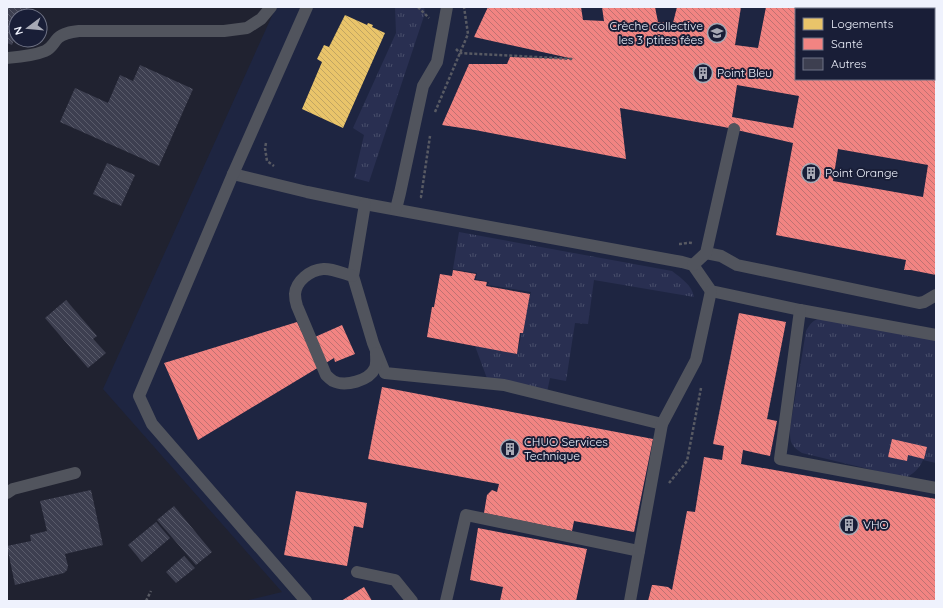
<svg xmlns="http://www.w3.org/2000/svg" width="943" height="608" font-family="Quicksand,sans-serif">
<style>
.built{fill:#1e2541;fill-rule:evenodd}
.grass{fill:url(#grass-tufts)}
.homes{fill:url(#homes-back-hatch)}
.health{fill:url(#health-back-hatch);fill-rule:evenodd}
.building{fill:url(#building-back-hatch)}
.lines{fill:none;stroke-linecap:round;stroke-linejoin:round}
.path{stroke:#585a63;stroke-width:2.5;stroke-dasharray:3 2;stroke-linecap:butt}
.lane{stroke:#51545d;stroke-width:12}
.labels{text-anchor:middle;stroke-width:4;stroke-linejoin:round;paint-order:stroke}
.poi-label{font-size:12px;fill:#eff2fd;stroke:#191e37;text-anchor:start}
</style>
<defs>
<pattern id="grass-tufts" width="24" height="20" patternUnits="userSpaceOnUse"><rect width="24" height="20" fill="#292f51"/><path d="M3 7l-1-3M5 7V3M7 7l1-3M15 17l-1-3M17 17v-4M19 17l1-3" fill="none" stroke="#484e6b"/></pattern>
<pattern id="homes-back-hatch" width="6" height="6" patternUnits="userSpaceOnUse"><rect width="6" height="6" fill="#e9c46a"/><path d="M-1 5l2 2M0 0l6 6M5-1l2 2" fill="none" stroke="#c1a562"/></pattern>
<pattern id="health-back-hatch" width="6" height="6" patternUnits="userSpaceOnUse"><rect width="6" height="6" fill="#f28482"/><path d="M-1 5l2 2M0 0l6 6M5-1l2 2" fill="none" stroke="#bf7272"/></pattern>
<pattern id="building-back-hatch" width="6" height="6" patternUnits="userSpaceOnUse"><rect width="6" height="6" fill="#3d3f50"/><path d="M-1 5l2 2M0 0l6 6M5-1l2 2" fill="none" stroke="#595b6a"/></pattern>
</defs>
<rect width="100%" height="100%" fill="#202230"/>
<path class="built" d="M 276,7 L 936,7 L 936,601 L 244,601 L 282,592 L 103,389 ZM 796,9 L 934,9 L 934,79 L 796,79 Z"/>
<g class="grass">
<path d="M 395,7 L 424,7 L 425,13 L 369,182 L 354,178 L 364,135 L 353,128 L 396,33 Z"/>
<path d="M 459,232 L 672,271 C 681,278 692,285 694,297 L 594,280 L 588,324 L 575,323 L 566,381 L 550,378 L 547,392 L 488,381 L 475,346 L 517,354 L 531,292 L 488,285 L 489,282 L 476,279 L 477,273 L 453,269 Z"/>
<path d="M 820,318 L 936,339 L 936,463 L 923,460 C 919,469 914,473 906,478 L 802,453 C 790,445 790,442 790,428 L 806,331 C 810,324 812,321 820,318 Z"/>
</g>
<path class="homes" d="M 345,15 L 367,25 L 368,23 L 373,25 L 372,27 L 385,33 L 343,128 L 302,109 L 322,62 L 317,59 L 324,45 L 329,47 Z"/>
<g class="health">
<path d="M 488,7 L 581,7 L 583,20 L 604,21 L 602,7 L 655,7 L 658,22 L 673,23 L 677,7 L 741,7 L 735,45 L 758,48 L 766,7 L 807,7 L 807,9 L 796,9 L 796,79 L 934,79 L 934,75 L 936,75 L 936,275 L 911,270 L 904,270 L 906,260 L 776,235 L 793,143 L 724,127 L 620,108 L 626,159 L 475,130 L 442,125 L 469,64 L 507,64 L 510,57 L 574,59 L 474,37 ZM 737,85 L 799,96 L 793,128 L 732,117 ZM 838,149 L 928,165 L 923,197 L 833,181 Z"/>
<rect x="822" y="7" width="45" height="2"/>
<path d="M 895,7 L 936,7 L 936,15 L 934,15 L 934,9 L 895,9 Z"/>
<path d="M 453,270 L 476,274 L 474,280 L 487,282 L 486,286 L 530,294 L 523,333 L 520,333 L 517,354 L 427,337 L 432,307 L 434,307 L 440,274 L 452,276 Z"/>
<path d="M 739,313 L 786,322 L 767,419 L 777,421 L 770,456 L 743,450 L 741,464 L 936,499 L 936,601 L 648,601 L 652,585 L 654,585 L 668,587 L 672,590 L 687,511 L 695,512 L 704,457 L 722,460 L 724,446 L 713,444 Z"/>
<path d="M 297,322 L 306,341 L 342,325 L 355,354 L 335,362 L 334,358 L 198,440 L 164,363 Z"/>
<path d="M 382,387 L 653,439 L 634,532 L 574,521 L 572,531 L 484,513 L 487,495 L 492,490 L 497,492 L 499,484 L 368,459 Z"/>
<path d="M 892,439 L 927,447 L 924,459 L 908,455 L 907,461 L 888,457 Z"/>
<path d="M 296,491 L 367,503 L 363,528 L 354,526 L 347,566 L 284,555 Z"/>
<path d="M 478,528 L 587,549 L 576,601 L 500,601 L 503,587 L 470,580 Z"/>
<path d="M 364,587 L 372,601 L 341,601 Z"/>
</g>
<g class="building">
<path d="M 7,7 L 29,7 L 25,16 L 16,16 L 16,35 L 12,45 L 7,43 Z"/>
<path d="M 140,65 L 193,89 L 159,166 L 60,122 L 75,88 L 108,103 L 120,75 L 133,81 Z"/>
<path d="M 107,163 L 135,175 L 121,206 L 93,194 Z"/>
<path d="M 66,300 L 97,336 L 93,339 L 106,353 L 88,368 L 45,318 Z"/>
<path d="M 91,490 L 103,545 L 65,554 L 68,566 L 67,570 L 64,573 L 15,585 L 7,546 L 31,541 L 30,535 L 47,531 L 40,501 Z"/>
<path d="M 174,506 L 212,552 L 196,565 L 157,520 Z"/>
<path d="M 156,522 L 170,538 L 142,562 L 128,545 Z"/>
<path d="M 184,556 L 195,568 L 176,583 L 166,572 Z"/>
</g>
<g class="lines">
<g class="path">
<path d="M 418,7 L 429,18"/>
<path d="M 456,49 L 460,53 L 574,59"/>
<path d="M 435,112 L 468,34 L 464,7"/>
<path d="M 266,143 L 265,148 L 267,161 L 274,166"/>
<path d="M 422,197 L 421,197 L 430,136"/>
<path d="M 679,244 C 683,244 688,242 692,243"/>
<path d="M 669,483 L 687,461 L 701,388"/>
<path d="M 146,601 L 151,591"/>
</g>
<g class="lane">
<path d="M 7,58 C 19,57 33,56 45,51 C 52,48 53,43 58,38 C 63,33 71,32 79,31 L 224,31 L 247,28 L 261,19 L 271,7"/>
<path d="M 233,174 L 307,192 L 365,204 L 682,262 L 693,265 L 711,291 L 800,310 L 936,335"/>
<path d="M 365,204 L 353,276 L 373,343 L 385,373 L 504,385 L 662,424"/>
<path d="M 396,209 L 400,193 L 423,86 L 437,62 L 447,7"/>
<path d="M 706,253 L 721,256 L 737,265 L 919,303 L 924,302 L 936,295"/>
<path d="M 693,265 L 706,253 L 734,129"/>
<path d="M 353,276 C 344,274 332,268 323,269 C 310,270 296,281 295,294 C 295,298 296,303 297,306 L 326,375 C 328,377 330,379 333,381 C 345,387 369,381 375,368 C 377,363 376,358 376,353"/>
<path d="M 800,310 L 780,459 L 936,488"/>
<path d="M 7,493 L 13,489 L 75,473"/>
<path d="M 357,572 L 395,580 L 412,601"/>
<path d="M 306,601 L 152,424 L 139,396 L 233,174 L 307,7"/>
<path d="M 446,601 L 466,515 L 639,551"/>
<path d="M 630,601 L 662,424 L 696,360 L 711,291"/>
</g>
</g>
<defs>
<g id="school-ring" transform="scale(1)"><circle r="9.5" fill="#191e37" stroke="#a7a9b5" stroke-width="1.5"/><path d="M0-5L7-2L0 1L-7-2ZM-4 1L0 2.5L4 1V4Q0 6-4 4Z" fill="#a7a9b5"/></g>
<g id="building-ring" transform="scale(1)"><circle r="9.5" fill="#191e37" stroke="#a7a9b5" stroke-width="1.5"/><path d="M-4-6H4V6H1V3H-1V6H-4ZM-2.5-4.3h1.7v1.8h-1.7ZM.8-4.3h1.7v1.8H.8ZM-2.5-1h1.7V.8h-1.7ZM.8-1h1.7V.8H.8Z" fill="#a7a9b5"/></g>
</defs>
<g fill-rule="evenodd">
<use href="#school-ring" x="717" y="33"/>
<use href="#building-ring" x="703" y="73"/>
<use href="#building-ring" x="811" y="173"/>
<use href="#building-ring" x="510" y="449"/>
<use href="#building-ring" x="849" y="525"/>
</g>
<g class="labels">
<g class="poi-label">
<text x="703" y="30" text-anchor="end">Crèche collective<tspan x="703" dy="14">les 3 ptites fées</tspan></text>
<text x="717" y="77">Point Bleu</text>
<text x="825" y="177">Point Orange</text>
<text x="524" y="446">CHUO Services<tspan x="524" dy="14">Technique</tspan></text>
<text x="863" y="529">VHO</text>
</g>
</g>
<rect width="943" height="608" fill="none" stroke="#eff2fd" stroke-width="16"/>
<rect x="795" y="8" width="140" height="72" fill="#191e37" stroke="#6f7386"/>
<rect x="803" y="18" width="20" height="12" fill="#e9c46a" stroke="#6f7386"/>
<text x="831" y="28" font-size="12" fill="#eff2fd">Logements</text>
<rect x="803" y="38" width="20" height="12" fill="#f28482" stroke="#6f7386"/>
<text x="831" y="48" font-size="12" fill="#eff2fd">Santé</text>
<rect x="803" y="58" width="20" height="12" fill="#3d3f50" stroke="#6f7386"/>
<text x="831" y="68" font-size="12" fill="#eff2fd">Autres</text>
<g transform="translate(28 28) rotate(254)"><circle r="19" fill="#191e37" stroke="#6f7386"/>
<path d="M0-3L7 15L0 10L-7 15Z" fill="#a7a9b5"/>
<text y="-6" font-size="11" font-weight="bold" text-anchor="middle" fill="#eff2fd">N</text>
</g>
</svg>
